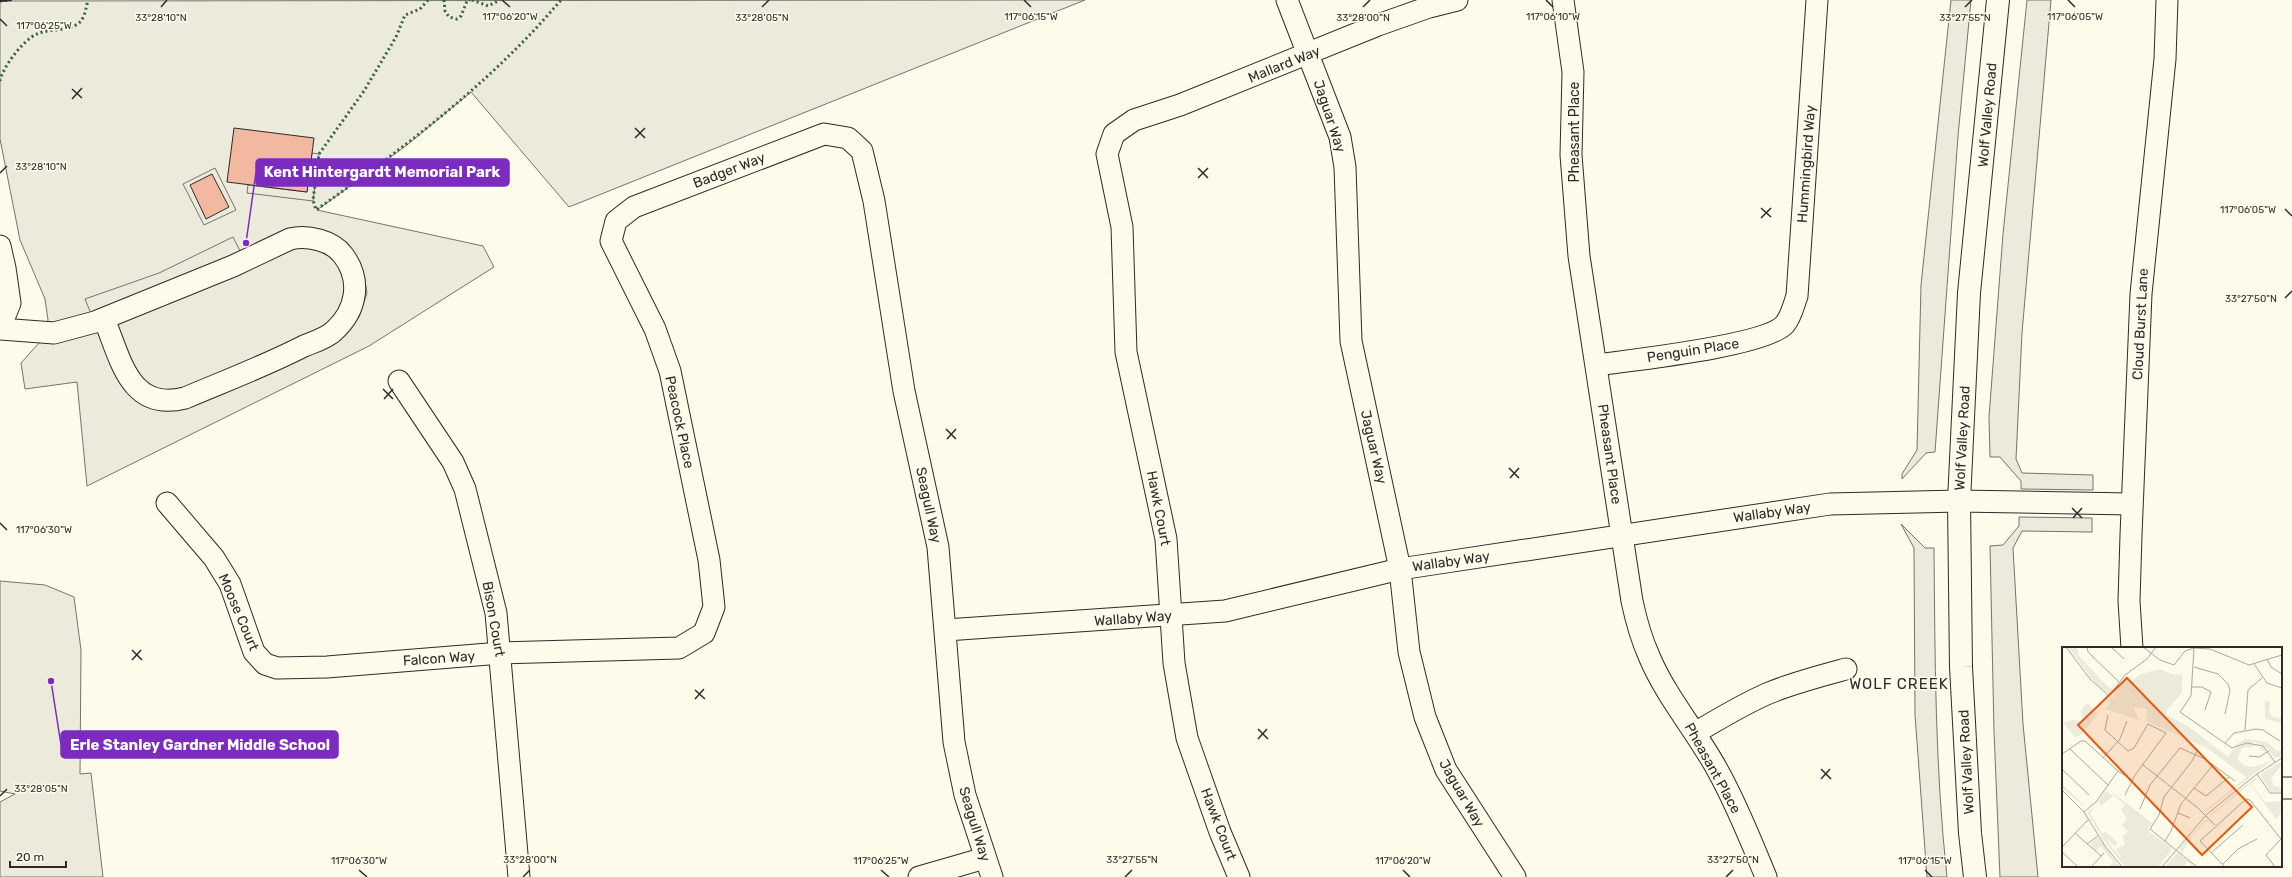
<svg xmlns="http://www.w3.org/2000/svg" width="2292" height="877" font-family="Rubik,sans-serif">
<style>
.green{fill:#ecebdb;stroke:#74746e}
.parking{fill:#eceadb;stroke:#74746e}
.building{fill:#f2b8a0;stroke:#2b2b2b}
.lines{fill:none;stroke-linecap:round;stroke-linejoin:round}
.minor-casing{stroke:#2b2b2b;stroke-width:23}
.major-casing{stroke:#2b2b2b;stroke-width:24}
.minor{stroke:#fdfbea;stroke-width:21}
.major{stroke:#fdfbea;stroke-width:22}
.hedge{stroke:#34623c;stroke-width:3;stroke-dasharray:2 3;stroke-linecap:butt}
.wall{stroke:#2b2b2b;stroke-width:2}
.ticks{fill:none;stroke:#2b2b2b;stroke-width:1.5}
.labels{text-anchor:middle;stroke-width:3;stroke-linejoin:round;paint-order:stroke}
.street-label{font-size:14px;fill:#2b2b2b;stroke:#fdfbea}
.neighbourhood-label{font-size:15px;letter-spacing:1px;fill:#2b2b2b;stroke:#fdfbea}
.inset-road{fill:none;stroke:#a9a89e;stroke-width:1}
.view{fill:#e8590c;fill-opacity:0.15;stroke:#e8590c;stroke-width:2}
.inset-edge{fill:none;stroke:#2b2b2b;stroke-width:2}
.ticks-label{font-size:10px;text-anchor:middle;fill:#2b2b2b;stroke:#fdfbea;stroke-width:3;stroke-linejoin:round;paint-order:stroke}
.leader{fill:none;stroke:#7b2cbf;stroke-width:1.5}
.callout-dot{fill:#7b2cbf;stroke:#fdfbea;stroke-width:1.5}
.callout{fill:#7b2cbf;stroke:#7b2cbf;stroke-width:1.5}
.callout-label{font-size:15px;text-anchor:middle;font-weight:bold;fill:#fff}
</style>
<rect width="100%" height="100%" fill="#fdfbea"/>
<g class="green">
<path d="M 1085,0 L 569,207 L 471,92 L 407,145 L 317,210 L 483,246 L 494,267 L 369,346 L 87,486 L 77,382 L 25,389 L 21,363 L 39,343 L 48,320 L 45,299 L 20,240 L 0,139 L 0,1 Z"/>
<path d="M 1951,0 L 1971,0 L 1958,136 L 1935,452 L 1926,453 L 1902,479 L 1902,474 L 1917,450 L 1921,285 Z"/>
<path d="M 2027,0 L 2051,0 L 2022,333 L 2016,459 L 2022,473 L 2093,475 L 2093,490 L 2021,489 L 2021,481 L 2000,457 L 1990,457 L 1989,417 L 2003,234 Z"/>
<path d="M 2019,517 L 2092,518 L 2092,532 L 2022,531 L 2013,548 L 2023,724 L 2038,877 L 2000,877 L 1994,731 L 1990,546 L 2003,545 L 2019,526 Z"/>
<path d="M 1901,524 L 1925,548 L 1934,548 C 1935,658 1935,768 1947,877 L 1927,877 L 1915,715 L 1914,548 Z"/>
<path d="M 0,581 L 45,585 L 74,597 L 81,650 L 80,774 L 91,773 L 103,877 L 0,877 L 0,802 L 15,794 L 0,791 Z"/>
</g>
<g class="parking">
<path d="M 312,153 L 319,154 L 313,201 L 247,193 L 248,185 L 307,192 Z"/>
<path d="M 215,168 L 236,210 L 204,225 L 183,184 Z"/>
<path d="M 273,236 L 360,264 L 364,275 L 367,293 L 359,317 L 347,330 L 164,410 L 142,404 L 127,392 L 115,373 L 85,299 L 159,273 L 233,237 L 240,251 Z"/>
</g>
<g class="building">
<path d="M 234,128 L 314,138 L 307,192 L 227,182 Z"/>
<path d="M 212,174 L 229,207 L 206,219 L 190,185 Z"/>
</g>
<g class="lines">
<g class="minor-casing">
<g id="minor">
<path d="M 1287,0 L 1340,137 L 1345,167 L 1351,341 L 1400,569 L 1409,652 L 1425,717 L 1446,770 L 1515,877"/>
<path d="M 1563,0 L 1573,72 L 1571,155 L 1579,256 L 1632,601 C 1636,620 1641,638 1649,656 C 1666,697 1697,732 1718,771 C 1737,805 1751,841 1766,877"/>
<path d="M 0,246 L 5,268 L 10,303 L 0,328"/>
<path d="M 0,329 L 54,333 L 95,322 L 233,266 L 290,239 C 307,235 332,240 343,255 C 362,280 357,310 334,331 C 327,338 314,342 304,346 C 265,366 225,381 185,398 C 129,412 121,359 104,319"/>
<path d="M 1597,365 C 1631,360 1767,346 1785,324 C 1791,317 1794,304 1797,296 L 1817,0"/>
<path d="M 399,381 L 453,462 L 465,489 L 496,613 L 519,877"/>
<path d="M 167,503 L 214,558 L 230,584 L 254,652 L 265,664 L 277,668 L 327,667 L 501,653 L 679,648 L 704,633 L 714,607 L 709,560 L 670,371 L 655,329 L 611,241 L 616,221 L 634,207 L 824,134 L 848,138 L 862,151 L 874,201 L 904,391 L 938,547 L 954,742 L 965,795 L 992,877"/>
<path d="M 946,630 L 1225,611 L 1400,569 L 1830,504 L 1959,501 L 2131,504"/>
<path d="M 2132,648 L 2129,601 L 2131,535 L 2141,294 L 2165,59 L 2167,0"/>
<path d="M 1695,733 C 1719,719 1743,704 1769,693 C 1793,683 1820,676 1846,669"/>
<path d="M 2281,788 L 2292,788"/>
<path d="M 919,877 L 985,858"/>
<path d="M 1239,877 L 1220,832 L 1187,738 L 1174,663 L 1166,539 L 1126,352 L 1122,227 L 1107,154 L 1114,134 L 1134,120 L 1180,105 L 1378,25 L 1429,7 L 1457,0"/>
</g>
</g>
<g class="major-casing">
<path id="major" d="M 1975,877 L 1970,833 L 1961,667 L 1959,501 L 1969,293 L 1998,0"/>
</g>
<use href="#minor" class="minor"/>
<use href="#major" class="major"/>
<g class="hedge">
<path d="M 428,0 L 420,9 L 405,15 L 396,37 L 364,91 L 319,154 L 313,200 L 316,210 C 405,147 490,84 561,0"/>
<path d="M 444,0 L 445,11 L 449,17 L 457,19 L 461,16 L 467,1 L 470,0"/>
<path d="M 472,0 L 488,6 L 500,0"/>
<path d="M 0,1 L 11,0"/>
<path d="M 0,81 C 2,68 24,39 37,34 C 50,28 67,32 79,23 C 85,18 86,7 88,0"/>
</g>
<path class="wall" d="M 0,1 L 11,0"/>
</g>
<path class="ticks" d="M 502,0 L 510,7M 1024,0 L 1031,7M 1546,0 L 1553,7M 2068,0 L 2075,7M 161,7 L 167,0M 762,7 L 769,0M 1363,7 L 1370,0M 1965,7 L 1972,0M 0,19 L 7,26M 72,89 L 82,98M 72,99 L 82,88M 635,128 L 645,138M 635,138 L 645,128M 1198,168 L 1208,178M 0,173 L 7,166M 1198,178 L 1208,168M 1761,208 L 1771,217M 2285,209 L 2292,216M 1761,218 L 1771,208M 2285,298 L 2292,291M 383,389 L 393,399M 384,399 L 393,389M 946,429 L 956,439M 947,439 L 956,429M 1509,468 L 1519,478M 1510,478 L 1519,468M 2072,508 L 2082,518M 2073,518 L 2082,508M 0,523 L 7,530M 132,650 L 142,660M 132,660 L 141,650M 695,690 L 705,699M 695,699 L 704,689M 1258,729 L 1268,739M 1258,739 L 1267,729M 1821,769 L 1831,779M 1821,779 L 1830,769M 0,796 L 7,789M 359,870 L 367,877M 881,870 L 889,877M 1403,870 L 1410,877M 1925,870 L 1932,877M 523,877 L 530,870M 1125,877 L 1132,870M 1726,877 L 1733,870"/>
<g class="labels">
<g class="street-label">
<text transform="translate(1284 64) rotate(-22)" y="5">Mallard Way</text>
<text transform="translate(1987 115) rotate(-85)" y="5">Wolf Valley Road</text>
<text transform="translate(1330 116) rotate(72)" y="5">Jaguar Way</text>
<text transform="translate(1574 132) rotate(-90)" y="5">Pheasant Place</text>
<text transform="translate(1806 164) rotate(-86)" y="5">Hummingbird Way</text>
<text transform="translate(729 170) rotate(-21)" y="5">Badger Way</text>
<text transform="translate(2140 324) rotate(-87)" y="5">Cloud Burst Lane</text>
<text transform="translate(1693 350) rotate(-9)" y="5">Penguin Place</text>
<text transform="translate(680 422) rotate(78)" y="5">Peacock Place</text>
<text transform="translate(1962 438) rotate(-87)" y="5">Wolf Valley Road</text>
<text transform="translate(1374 447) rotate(77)" y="5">Jaguar Way</text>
<text transform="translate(1610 454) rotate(82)" y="5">Pheasant Place</text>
<text transform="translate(929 505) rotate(78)" y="5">Seagull Way</text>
<text transform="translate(1159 508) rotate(79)" y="5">Hawk Court</text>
<text transform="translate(1772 512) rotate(-8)" y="5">Wallaby Way</text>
<text transform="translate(1451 561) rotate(-8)" y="5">Wallaby Way</text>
<text transform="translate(239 612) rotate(67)" y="5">Moose Court</text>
<text transform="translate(1133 618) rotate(-4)" y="5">Wallaby Way</text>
<text transform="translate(494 619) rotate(80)" y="5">Bison Court</text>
<text transform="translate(439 658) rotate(-4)" y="5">Falcon Way</text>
<text transform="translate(1966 762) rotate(-93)" y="5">Wolf Valley Road</text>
<text transform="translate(1713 768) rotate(61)" y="5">Pheasant Place</text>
<text transform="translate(1462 793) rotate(60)" y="5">Jaguar Way</text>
<text transform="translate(975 824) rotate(73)" y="5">Seagull Way</text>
<text transform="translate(1219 824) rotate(69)" y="5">Hawk Court</text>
</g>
<g class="neighbourhood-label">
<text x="1899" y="689">WOLF CREEK</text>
</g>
</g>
<g transform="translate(2062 647)">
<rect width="220" height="220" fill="#fdfbea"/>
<path d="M 6,0 L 15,0 L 17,9 L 46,40 L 49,42 L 53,36 L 49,46 L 45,46 L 35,38 ZM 98,22 L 112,28 L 120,27 L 120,46 L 104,64 L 105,68 L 126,79 L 166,110 L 170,104 L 183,97 L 189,97 L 202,101 L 203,105 L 195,99 L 180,101 L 175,112 L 183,119 L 191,120 L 202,117 L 209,113 L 206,108 L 210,113 L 145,164 L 142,164 L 184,131 L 183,129 L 143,100 L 84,74 L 85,62 L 71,60 L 77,73 L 43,62 L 48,56 L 45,53 L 51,50 L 64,29 L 69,34 L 79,27 ZM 203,54 L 208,55 L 207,65 L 211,70 L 220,71 L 220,77 L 203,71 ZM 25,56 L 36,67 L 19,88 L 13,90 L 2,76 L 11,73 L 21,74 L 19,64 ZM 183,92 L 204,95 L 215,104 L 220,104 L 220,109 L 213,111 L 204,100 L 193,95 L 171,100 ZM 220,114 L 220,118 L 209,131 L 212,139 L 220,141 L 220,145 L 209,145 L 199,130 L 199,127 ZM 193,131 L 196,132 L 189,137 L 203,155 L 220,154 L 220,166 L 214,172 L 188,137 L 149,169 L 151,175 L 148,168 ZM 0,137 L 16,152 L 24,161 L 0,141 ZM 46,142 L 90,176 L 86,180 L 87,185 L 109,200 L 109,204 L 96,220 L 63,220 L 43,195 L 26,167 L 26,165 L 35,158 L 28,166 L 40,186 L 44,185 L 56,196 L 52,199 L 47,193 L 46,195 L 61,214 L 54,202 L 63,198 L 61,190 L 66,184 L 60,179 L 65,172 L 59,163 L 63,158 ZM 44,144 L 51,149 L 39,159 L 36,155 ZM 143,173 L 146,173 L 150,177 L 144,174 L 129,190 L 121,204 L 123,208 L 117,201 ZM 34,191 L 37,191 L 58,220 L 46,220 L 51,215 L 39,199 L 34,204 L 28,198 ZM 115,206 L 117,206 L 133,220 L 125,215 L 122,220 L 103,220 Z" fill="#ecebdb"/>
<path class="inset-road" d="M 4,0 L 28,32 L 47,49 L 63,28 L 85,12 L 94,0M 25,0 L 26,5 L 57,35M 49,0 L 62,12M 81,0 L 98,13 L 112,18 L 123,4 L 132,1 L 148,2 L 187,18 L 220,8M 132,1 L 129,49 L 118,65 L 170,101 L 185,96 L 201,99 L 213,115M 205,12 L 209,20 L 220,27M 192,17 L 205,36 L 220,41M 132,20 L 156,27 L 166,37 L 168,43 L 163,67M 130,40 L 140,40 L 149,45 L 143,63M 46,68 L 43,83 L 66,104 L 72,101 L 86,77 L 104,86 L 73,128 L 63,148M 183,83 L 186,43 L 200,31M 163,96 L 172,86 L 194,82 L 201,83 L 218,94M 8,102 L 46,138M 0,107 L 19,94 L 23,94 L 56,124 L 70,133M 187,109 L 197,110 L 207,104M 41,111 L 58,92 L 65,74M 81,118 L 136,161 L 153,178M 0,122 L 27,148M 195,127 L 208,146 L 220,146M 132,141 L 144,149 L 167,130M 0,143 L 22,165 L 43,199 L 60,220M 78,162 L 88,138 L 118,101 L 143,112 L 173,134M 22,165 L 34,155 L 56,124M 116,166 L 128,171M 13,186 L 39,209M 103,194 L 109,184 L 119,157 L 151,118M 25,197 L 37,188M 0,200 L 27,172M 0,205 L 16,220M 149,206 L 181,178M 161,217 L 176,202 L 195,192M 29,220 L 42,206M 100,220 L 144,168 L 195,127 L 220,111M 135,220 L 88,182 L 97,168 L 102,150 L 130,114 L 136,102M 163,220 L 138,194 L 184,152 L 188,153 L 219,192M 213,220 L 204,208 L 220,191"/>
<path class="view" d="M 65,31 L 190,160 L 140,208 L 16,78 Z"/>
<rect width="220" height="220" class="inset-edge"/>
</g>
<g class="ticks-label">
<text x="510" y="20">117°06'20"W</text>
<text x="1031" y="20">117°06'15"W</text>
<text x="1553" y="20">117°06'10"W</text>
<text x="2075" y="20">117°06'05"W</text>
<text x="161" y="21">33°28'10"N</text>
<text x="762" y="21">33°28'05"N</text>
<text x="1363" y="21">33°28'00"N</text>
<text x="1965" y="21">33°27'55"N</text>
<text x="44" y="29">117°06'25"W</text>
<text x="41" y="170">33°28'10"N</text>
<text x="2248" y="213">117°06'05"W</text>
<text x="2251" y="302">33°27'50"N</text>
<text x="44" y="533">117°06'30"W</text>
<text x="41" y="792">33°28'05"N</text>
<text x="530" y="863">33°28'00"N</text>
<text x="1132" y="863">33°27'55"N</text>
<text x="1733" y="863">33°27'50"N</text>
<text x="359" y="864">117°06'30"W</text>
<text x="881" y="864">117°06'25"W</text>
<text x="1403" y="864">117°06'20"W</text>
<text x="1925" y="864">117°06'15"W</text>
</g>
<path class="leader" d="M246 243L256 172M51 681L61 745"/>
<g class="callout-dot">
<circle cx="246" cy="243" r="4"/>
<circle cx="51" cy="681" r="4"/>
</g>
<g class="callout">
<rect x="256" y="159" width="253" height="27" rx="4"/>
<rect x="61" y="731" width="277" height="27" rx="4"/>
</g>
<g class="callout-label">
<text x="382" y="177">Kent Hintergardt Memorial Park</text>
<text x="200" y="750">Erle Stanley Gardner Middle School</text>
</g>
<path d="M10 861v6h56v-6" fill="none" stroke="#2b2b2b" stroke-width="2"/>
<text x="16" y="861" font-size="12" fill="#2b2b2b" stroke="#fdfbea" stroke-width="3" paint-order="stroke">20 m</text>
</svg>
